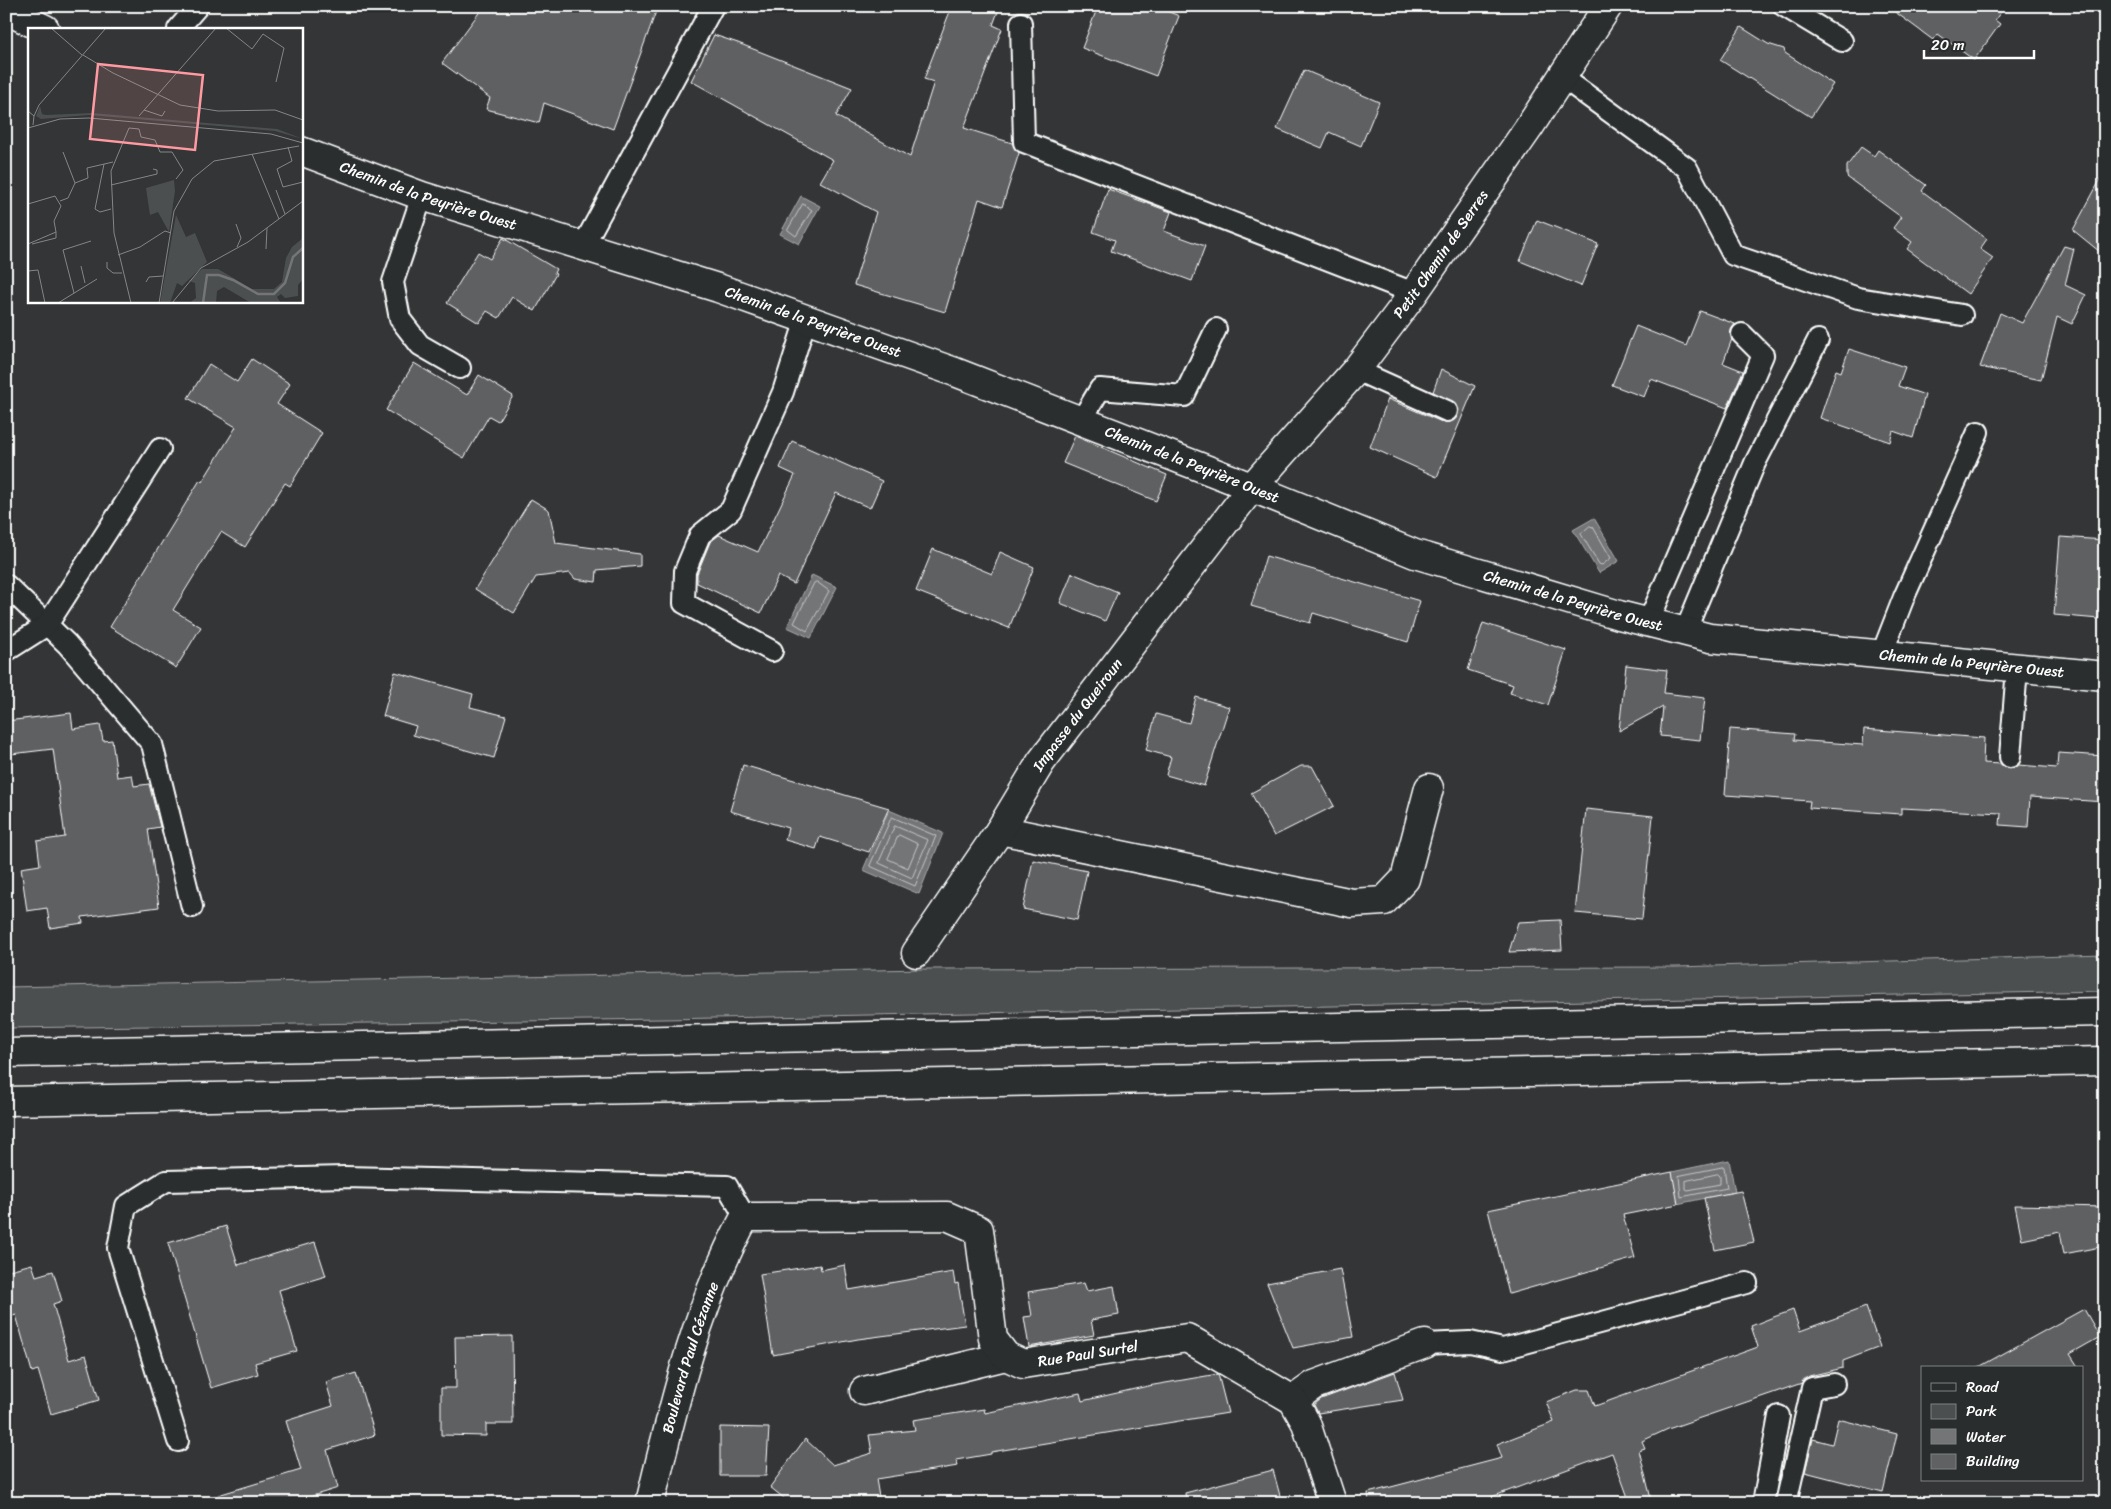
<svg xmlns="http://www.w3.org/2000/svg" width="2111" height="1509" font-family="Sriracha,sans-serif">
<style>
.green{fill:#4c4f50;stroke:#a6a7a8}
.water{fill:#737576;stroke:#abacad}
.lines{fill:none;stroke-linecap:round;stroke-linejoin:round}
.shore{stroke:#c7c8c8;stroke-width:1}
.building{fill:#5f6162;stroke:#fff}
.lane-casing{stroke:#fff;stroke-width:24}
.street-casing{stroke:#fff;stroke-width:31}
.secondary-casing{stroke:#fff;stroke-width:31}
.lane{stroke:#2a2d2e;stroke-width:20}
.street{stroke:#2a2d2e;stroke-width:28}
.secondary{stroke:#2a2d2e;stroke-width:28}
.labels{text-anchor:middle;stroke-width:4;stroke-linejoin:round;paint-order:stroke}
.street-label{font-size:15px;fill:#fff;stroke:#2a2d2e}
.inset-river{fill:none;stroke:#737576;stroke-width:2.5}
.inset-road{fill:none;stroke:#858686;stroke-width:1}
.view{fill:#ff9aa2;fill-opacity:0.15;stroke:#ff9aa2;stroke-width:2.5}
.inset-edge{fill:none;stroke:#fff;stroke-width:2.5}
</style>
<rect width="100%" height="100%" fill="#333536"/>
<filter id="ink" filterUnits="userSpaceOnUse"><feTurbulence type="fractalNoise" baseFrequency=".02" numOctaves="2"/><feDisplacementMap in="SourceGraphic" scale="10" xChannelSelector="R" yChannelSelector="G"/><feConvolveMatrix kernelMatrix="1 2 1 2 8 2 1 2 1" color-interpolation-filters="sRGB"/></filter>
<g filter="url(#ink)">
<path class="green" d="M 2105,955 L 2105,991 L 664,1019 L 6,1028 L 6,987 L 925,969 L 1676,967 Z"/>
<g class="water">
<path d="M 801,196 L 820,206 L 799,244 L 780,234 Z"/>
<path d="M 1594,518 L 1619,561 L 1599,573 L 1573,530 Z"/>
<path d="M 812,575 L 837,587 L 811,638 L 787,627 Z"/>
<path d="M 889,810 L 943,833 L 919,894 L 863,870 Z"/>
<path d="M 1729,1160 L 1735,1192 L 1677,1204 L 1672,1172 Z"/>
</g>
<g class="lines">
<g class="shore">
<path d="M 803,204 L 812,210 L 796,236 L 788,230 Z"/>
<path d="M 1590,526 L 1593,527 L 1611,558 L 1602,565 L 1599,564 L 1581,534 Z"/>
<path d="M 817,582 L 829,591 L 807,631 L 794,623 L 814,583 Z"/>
<path d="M 892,817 L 936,836 L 915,886 L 870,866 Z"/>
<path d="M 895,826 L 928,840 L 912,878 L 879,863 Z"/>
<path d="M 899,835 L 918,844 L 908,868 L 888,859 Z"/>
<path d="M 1724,1167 L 1727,1188 L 1681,1197 L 1679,1176 Z"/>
<path d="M 1718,1174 L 1720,1176 L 1720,1184 L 1688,1190 L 1686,1189 L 1686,1181 Z"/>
</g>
</g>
<g class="building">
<path d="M 484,6 L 658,6 L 613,129 L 544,103 L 539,123 L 486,109 L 490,98 L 442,63 Z"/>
<path d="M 952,6 L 1000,6 L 993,25 L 1002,29 L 964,128 L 1012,143 L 1019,153 L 1002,207 L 979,199 L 945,312 L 854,285 L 876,212 L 820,182 L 833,160 L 691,81 L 714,35 L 738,43 L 852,88 L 836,116 L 910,157 L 934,82 L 924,79 Z"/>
<path d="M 1098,6 L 1155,6 L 1179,16 L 1156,76 L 1082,48 Z"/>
<path d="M 1887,6 L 2005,6 L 1995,20 L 2000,24 L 1974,60 L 1938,34 L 1933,40 Z"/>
<path d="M 1741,27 L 1768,44 L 1784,49 L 1785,53 L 1833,84 L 1811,117 L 1720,60 Z"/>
<path d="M 1304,70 L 1379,102 L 1361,146 L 1329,132 L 1322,148 L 1277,129 Z"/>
<path d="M 1861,147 L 1874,156 L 1878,150 L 1926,185 L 1922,191 L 1987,239 L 1980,249 L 1993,258 L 1968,294 L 1907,249 L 1912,242 L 1893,228 L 1901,217 L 1847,177 L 1847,166 Z"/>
<path d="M 2105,171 L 2105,256 L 2073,230 Z"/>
<path d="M 1108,189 L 1171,212 L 1164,231 L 1205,246 L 1192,281 L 1111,251 L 1115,240 L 1093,232 Z"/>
<path d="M 1537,220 L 1598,244 L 1581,286 L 1520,261 Z"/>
<path d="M 503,238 L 556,269 L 554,273 L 556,274 L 535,311 L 512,297 L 499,318 L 487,311 L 479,323 L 447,303 L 478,252 L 490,259 Z"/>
<path d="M 2064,246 L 2074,249 L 2065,285 L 2086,295 L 2072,324 L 2057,317 L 2041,380 L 1980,367 L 2000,313 L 2022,323 Z"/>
<path d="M 1700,311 L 1735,324 L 1731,330 L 1732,339 L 1723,363 L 1743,371 L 1727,408 L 1651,379 L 1644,397 L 1612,385 L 1636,326 L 1686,346 Z"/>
<path d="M 1849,349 L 1905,367 L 1898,386 L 1925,395 L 1913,438 L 1893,431 L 1890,442 L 1820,418 L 1836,370 L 1841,372 Z"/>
<path d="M 252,359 L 290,384 L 277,404 L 322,433 L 290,486 L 285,483 L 245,547 L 221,532 L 173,610 L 201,627 L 176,668 L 110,627 L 200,480 L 202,482 L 236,427 L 188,398 L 209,364 L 237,382 Z"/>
<path d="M 414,363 L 467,395 L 479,375 L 513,396 L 498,421 L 489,416 L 464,458 L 386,410 Z"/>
<path d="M 1441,369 L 1475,386 L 1437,477 L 1370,447 L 1388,399 L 1442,422 L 1454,420 L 1459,410 L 1456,404 L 1433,392 Z"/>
<path d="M 1075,436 L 1167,475 L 1156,501 L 1063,463 Z"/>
<path d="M 792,441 L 882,481 L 870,508 L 836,493 L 794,584 L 778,576 L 761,613 L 697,583 L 697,574 L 710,542 L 719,535 L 758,552 L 795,475 L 780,468 Z"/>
<path d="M 531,499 L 549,510 L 556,543 L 640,554 L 640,566 L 597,570 L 596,582 L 575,579 L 570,573 L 536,577 L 514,613 L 475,589 Z"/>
<path d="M 2060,537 L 2105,540 L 2099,619 L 2054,615 Z"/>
<path d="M 933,549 L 992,574 L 1000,552 L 1034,567 L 1009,628 L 916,591 Z"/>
<path d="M 1266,556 L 1420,601 L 1408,642 L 1313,613 L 1310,623 L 1251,606 Z"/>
<path d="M 1072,573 L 1118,592 L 1105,621 L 1060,603 Z"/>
<path d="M 1483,623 L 1566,650 L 1548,705 L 1510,693 L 1513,685 L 1468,670 Z"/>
<path d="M 1626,665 L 1667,670 L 1664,693 L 1705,698 L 1700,740 L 1660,736 L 1663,707 L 1619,731 Z"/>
<path d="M 395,672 L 473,694 L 470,707 L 506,716 L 494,758 L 413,735 L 416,726 L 383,716 Z"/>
<path d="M 1196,697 L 1229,707 L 1204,786 L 1166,775 L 1171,757 L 1146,750 L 1156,714 L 1189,723 Z"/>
<path d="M 71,713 L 73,729 L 100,725 L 103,741 L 112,740 L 117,777 L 132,775 L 134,786 L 149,784 L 160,827 L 148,829 L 159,907 L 82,917 L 83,923 L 50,928 L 47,908 L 27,911 L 21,868 L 40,865 L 37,841 L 65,837 L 53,749 L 11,754 L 7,721 Z"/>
<path d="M 1730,729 L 1795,734 L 1794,740 L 1863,745 L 1864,729 L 1984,738 L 1983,763 L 2001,764 L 2010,769 L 2018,765 L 2057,768 L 2058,753 L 2105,756 L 2105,802 L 2030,797 L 2028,827 L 2000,825 L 2001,813 L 1901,808 L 1901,814 L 1809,808 L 1810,801 L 1725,795 Z"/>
<path d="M 743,765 L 889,808 L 869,852 L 820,837 L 816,849 L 785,840 L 788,828 L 730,811 Z"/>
<path d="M 1301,766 L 1312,766 L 1334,806 L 1274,836 L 1251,793 Z"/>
<path d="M 1586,809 L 1653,816 L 1642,919 L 1575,913 Z"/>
<path d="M 1033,860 L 1087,871 L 1077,920 L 1023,909 Z"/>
<path d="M 1560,920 L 1562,950 L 1509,952 L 1518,922 Z"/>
<path d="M 1672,1172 L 1678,1204 L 1623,1215 L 1635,1258 L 1509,1294 L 1488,1210 Z"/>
<path d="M 1741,1191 L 1754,1242 L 1715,1250 L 1704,1198 Z"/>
<path d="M 2015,1205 L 2105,1207 L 2105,1246 L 2064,1254 L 2060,1232 L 2022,1240 Z"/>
<path d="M 226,1226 L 238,1265 L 315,1242 L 326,1276 L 279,1290 L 297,1351 L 255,1363 L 258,1374 L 211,1388 L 168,1243 Z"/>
<path d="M 32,1264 L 36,1276 L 53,1271 L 62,1301 L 53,1304 L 69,1360 L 86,1355 L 99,1400 L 51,1414 L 38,1370 L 32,1372 L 16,1315 L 6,1318 L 6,1271 Z"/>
<path d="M 820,1265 L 821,1270 L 845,1265 L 849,1290 L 953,1272 L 955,1284 L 958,1283 L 965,1325 L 858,1339 L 773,1355 L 760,1274 Z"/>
<path d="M 1340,1269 L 1353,1337 L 1293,1348 L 1267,1283 Z"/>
<path d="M 1084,1283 L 1087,1291 L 1114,1286 L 1119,1315 L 1091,1320 L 1094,1335 L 1029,1347 L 1024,1317 L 1032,1316 L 1028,1292 Z"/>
<path d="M 1866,1307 L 1880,1347 L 1843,1361 L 1843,1368 L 1809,1376 L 1802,1383 L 1668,1429 L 1642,1441 L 1645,1448 L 1639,1450 L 1652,1503 L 1630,1503 L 1612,1453 L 1475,1503 L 1369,1503 L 1368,1493 L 1502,1458 L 1497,1444 L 1554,1422 L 1546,1402 L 1577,1390 L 1589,1390 L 1595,1406 L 1758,1347 L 1751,1326 L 1771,1318 L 1793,1310 L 1800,1331 Z"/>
<path d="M 2084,1309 L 2100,1337 L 2070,1354 L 2079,1368 L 1977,1368 Z"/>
<path d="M 512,1336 L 513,1424 L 486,1424 L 486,1436 L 441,1435 L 441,1388 L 456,1388 L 455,1337 Z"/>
<path d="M 1395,1372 L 1403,1400 L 1318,1413 L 1314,1405 L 1321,1399 Z"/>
<path d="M 356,1373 L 375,1435 L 327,1450 L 338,1488 L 290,1503 L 219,1503 L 218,1495 L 301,1470 L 286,1421 L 333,1406 L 326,1382 Z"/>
<path d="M 1218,1374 L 1228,1413 L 991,1452 L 991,1454 L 956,1460 L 958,1466 L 876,1479 L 880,1503 L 790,1503 L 770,1487 L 805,1439 L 833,1465 L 872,1453 L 869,1435 L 915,1430 L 913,1420 L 984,1409 L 985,1413 L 1080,1393 L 1082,1401 L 1148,1386 Z"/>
<path d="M 1838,1419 L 1897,1434 L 1883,1492 L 1805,1472 L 1813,1439 L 1832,1444 Z"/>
<path d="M 720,1427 L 769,1428 L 766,1476 L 720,1476 Z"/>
<path d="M 1273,1470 L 1282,1503 L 1186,1503 L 1185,1493 Z"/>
</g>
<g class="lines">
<g class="lane-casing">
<g id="lane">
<path d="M 1784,6 L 1842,41"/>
<path d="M 1021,23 L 1024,142 L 1414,293"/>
<path d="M 178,29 L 198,6"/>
<path d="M 1562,77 L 1687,168 L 1733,255 L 1858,298 L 1962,315"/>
<path d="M 422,196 L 393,282 L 400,319 L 420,345 L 460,368"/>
<path d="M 583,246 L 713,6"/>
<path d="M 1356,370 L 1447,411"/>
<path d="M 1081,421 L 1100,389 L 1184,396 L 1216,329"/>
<path d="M 6,585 L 67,644 L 152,744 L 192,907"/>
<path d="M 1648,623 L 1763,355 L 1742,334"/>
<path d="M 1685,632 L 1755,463 L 1818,340"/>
<path d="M 6,651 L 47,625 L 160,449"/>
<path d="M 772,651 L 684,603 L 685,571 L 700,535 L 731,510 L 783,392 L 806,319"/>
<path d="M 1881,656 L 1904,597 L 1978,432"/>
<path d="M 2010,757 L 2017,668"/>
<path d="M 1425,1344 L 1470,1342 L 1503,1349 L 1747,1283"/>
<path d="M 178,1441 L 118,1248 L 126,1206 L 166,1181 L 345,1177 L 727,1186 L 745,1217"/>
<path d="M 1763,1503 L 1779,1416"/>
<path d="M 1786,1503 L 1812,1388 L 1834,1384"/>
</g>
</g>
<g class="street-casing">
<g id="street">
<path d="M 6,10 L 45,29"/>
<path id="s1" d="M 301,151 L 422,196 L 718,288 L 955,372 L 1231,479 L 1415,554 L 1619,615 L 1710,638 L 2105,676"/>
<path d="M 1000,830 L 1352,903 L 1384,901 L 1405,879 L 1429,788"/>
<path id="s2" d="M 916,953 L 1000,830 L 1041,762 L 1252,487 L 1356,370 L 1414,293 L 1528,129 L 1608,6"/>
<path d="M 864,1391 L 1006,1356"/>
<path d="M 1293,1400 L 1314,1385 L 1425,1344"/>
<path id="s3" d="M 650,1503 C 673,1407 697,1304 745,1217 L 947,1216 L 979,1230 L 993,1339 L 1006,1356 L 1023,1364 L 1187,1338 L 1293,1400 L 1306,1423 L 1332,1503"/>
</g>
</g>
<g class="secondary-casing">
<g id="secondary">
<path d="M 6,1053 L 2105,1012"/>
<path d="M 6,1101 L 2105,1061"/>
</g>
</g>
<use href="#lane" class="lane"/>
<use href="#street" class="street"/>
<use href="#secondary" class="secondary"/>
</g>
</g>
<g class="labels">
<g class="street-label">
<text dy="5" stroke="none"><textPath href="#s1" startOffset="135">Chemin de la Peyrière Ouest</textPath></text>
<text dy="5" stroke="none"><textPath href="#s2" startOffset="875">Petit Chemin de Serres</textPath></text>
<text dy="5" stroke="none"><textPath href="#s1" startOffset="540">Chemin de la Peyrière Ouest</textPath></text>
<text dy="5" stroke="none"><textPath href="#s1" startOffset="945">Chemin de la Peyrière Ouest</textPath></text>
<text dy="5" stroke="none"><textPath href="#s1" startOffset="1350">Chemin de la Peyrière Ouest</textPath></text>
<text dy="5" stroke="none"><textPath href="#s1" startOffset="1755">Chemin de la Peyrière Ouest</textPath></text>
<text dy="5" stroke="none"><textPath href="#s2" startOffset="288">Impasse du Queiroun</textPath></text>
<text dy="5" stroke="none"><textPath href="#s3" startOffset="755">Rue Paul Surtel</textPath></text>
<text dy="5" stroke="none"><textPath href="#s3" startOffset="151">Boulevard Paul Cézanne</textPath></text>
</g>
</g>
<g transform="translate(28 28)">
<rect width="275" height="275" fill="#333536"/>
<path d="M 12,78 L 14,86 L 18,87 L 64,85 L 249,101 L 275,111 L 247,103 L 61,87 L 13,91 L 8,88 ZM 146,152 L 147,163 L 141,204 L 130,184 L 122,187 L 118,160 ZM 148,187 L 158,209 L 167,205 L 179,234 L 154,258 L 149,255 L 142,275 L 132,275 ZM 275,210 L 275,251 L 270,257 L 270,268 L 257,270 L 253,266 L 249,269 L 253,275 L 223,275 L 196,259 L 189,263 L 188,275 L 161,275 L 168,270 L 167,255 L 161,253 L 174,241 L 190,241 L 224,261 L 246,261 L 254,254 L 258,230 L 264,219 Z" fill="#4c4f50"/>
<path class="inset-river" d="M 175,275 L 179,247 L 191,247 L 205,252 L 230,266 L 246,266 L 257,255 L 265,229 L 275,220"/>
<path class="inset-road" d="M 23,0 L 54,27M 198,0 L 224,21 L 235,6 L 256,20 L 248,54M 55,27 L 85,45 L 152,77 L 190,83 L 247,82 L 275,92M 116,82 L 134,88 L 137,83M 0,83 L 6,88 L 5,97M 6,88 L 11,77 L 78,0M 111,88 L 188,0M 0,100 L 32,91 L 61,90 L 243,106 L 275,115M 260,119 L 264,133 L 249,141 L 255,159 L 275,154M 35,124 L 47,155M 224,126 L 251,191M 76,136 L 67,181 L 72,184 L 83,181M 83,157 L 129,146 L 129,142 L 125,141M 248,162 L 257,186M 32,173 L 40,170 L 47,155 L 60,150 L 59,140 L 85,134M 0,176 L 27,168 L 33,178 L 26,193 L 28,204 L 0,216M 208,196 L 213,210 L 209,219M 4,216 L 28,210 L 28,204M 238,221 L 239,200M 90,227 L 112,219 L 137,203 L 143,205M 79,234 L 79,240 L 85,245 L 94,245M 53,238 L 57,255M 0,243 L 10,242 L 17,275M 118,254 L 121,249 L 135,248M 46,265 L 35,222 L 63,213M 30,275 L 69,251M 103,275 L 86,205 L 83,143 L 101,100 L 111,101 L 113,109 L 127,112 L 132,124 L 144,124 L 155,142 L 148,151M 131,275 L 146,183 L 164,151 L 186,133 L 271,118M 144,275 L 173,240 L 220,214 L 275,173"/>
<path class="view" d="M 70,36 L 175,47 L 167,122 L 62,111 Z"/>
<rect width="275" height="275" class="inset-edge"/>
</g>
<rect width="2111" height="1509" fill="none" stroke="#2a2d2e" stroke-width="25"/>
<rect x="12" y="12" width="2086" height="1484" fill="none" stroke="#fff" stroke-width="2" filter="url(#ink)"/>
<rect x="1921" y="1366" width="162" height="115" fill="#2a2d2e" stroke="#7f8182"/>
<rect x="1931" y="1383" width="25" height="8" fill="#2a2d2e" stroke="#7f8182"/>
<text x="1966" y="1392" font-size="15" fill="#ffffff">Road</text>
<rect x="1931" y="1404" width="25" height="15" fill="#4c4f50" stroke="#7f8182"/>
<text x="1966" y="1416" font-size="15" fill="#ffffff">Park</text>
<rect x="1931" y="1429" width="25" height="15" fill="#737576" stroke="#7f8182"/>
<text x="1966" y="1442" font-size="15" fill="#ffffff">Water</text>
<rect x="1931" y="1454" width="25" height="15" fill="#5f6162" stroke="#7f8182"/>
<text x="1966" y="1466" font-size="15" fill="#ffffff">Building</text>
<path d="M1924 50v8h110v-8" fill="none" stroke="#ffffff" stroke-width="2.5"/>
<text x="1931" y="50" font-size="15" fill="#ffffff" stroke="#2a2d2e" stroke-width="4" paint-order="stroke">20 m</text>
</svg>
